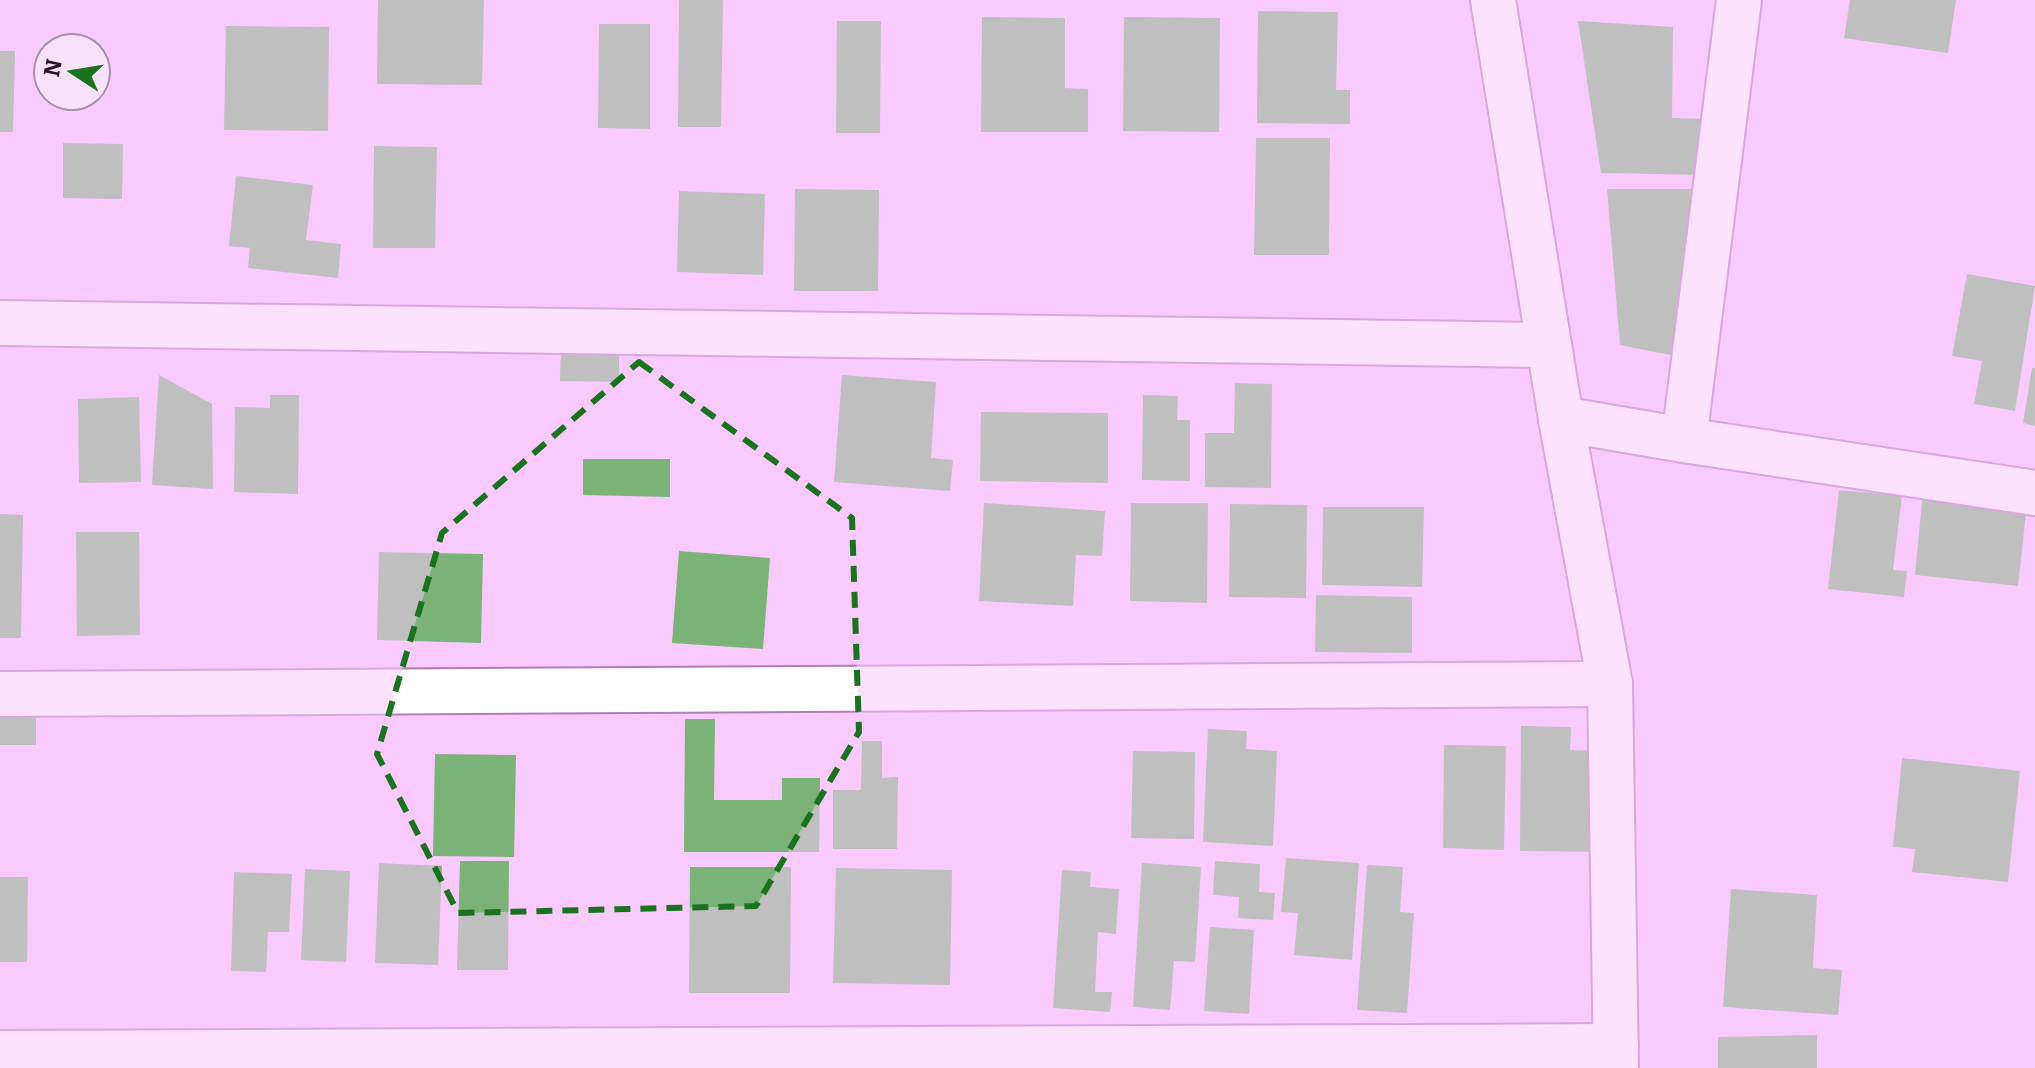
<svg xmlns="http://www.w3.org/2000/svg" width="2035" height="1068" font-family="Bitter,serif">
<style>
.building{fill:#7ab277}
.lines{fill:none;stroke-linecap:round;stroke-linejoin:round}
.minor-casing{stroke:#b27bb7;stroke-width:48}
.minor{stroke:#fff;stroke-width:44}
.marked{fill:none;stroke:#1b721e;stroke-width:6;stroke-dasharray:16 10;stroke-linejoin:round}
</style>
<rect width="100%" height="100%" fill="#f9cafe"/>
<g class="building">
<path d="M 378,0 L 484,0 L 482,85 L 377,84 Z"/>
<path d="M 679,0 L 723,0 L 721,127 L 678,127 Z"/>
<path d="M 1850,0 L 1956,0 L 1948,53 L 1844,38 Z"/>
<path d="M 1258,11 L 1338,12 L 1336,90 L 1350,90 L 1350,124 L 1257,123 Z"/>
<path d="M 982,17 L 1065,18 L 1065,88 L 1088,89 L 1088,132 L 981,132 Z"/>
<path d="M 1124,17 L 1220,18 L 1219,132 L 1123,131 Z"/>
<path d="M 837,21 L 881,21 L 880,133 L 836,133 Z"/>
<path d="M 1578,21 L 1673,27 L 1672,118 L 1709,119 L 1707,175 L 1601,173 Z"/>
<path d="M 599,24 L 650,24 L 650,129 L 598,128 Z"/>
<path d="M 226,26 L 329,27 L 328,131 L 224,130 Z"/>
<path d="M 0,51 L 15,51 L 13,132 L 0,132 Z"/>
<path d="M 1256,138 L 1330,138 L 1329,255 L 1254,255 Z"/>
<path d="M 63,143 L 123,144 L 122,199 L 63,198 Z"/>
<path d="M 374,146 L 437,147 L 435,248 L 373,248 Z"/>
<path d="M 236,176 L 313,185 L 306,240 L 341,244 L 338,278 L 248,268 L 250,248 L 229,246 Z"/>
<path d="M 795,189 L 879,190 L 878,291 L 794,291 Z"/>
<path d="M 1607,189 L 1699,189 L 1675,356 L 1620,345 Z"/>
<path d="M 679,191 L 765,194 L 763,275 L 677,272 Z"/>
<path d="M 1967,274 L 2035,286 L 2015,411 L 1974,404 L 1982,361 L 1952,356 Z"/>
<path d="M 561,348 L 619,349 L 619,382 L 560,381 Z"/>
<path d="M 2032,368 L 2035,368 L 2035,426 L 2023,423 Z"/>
<path d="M 159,375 L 212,404 L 213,489 L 152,485 Z"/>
<path d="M 842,375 L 936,382 L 931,458 L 953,460 L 950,491 L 834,482 Z"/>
<path d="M 1235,383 L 1272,384 L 1271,488 L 1205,487 L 1205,433 L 1234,433 Z"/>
<path d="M 270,395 L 299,395 L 298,494 L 234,492 L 235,407 L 270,408 Z"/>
<path d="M 1143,395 L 1178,396 L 1177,420 L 1190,420 L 1190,481 L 1142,480 Z"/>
<path d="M 139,397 L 141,482 L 79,483 L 78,399 Z"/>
<path d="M 981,412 L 1108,413 L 1108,483 L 980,481 Z"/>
<path d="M 583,459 L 670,459 L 670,497 L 583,495 Z"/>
<path d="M 1839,490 L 1902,496 L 1893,570 L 1907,571 L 1904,597 L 1828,589 Z"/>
<path d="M 1923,492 L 2027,504 L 2018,586 L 1915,575 Z"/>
<path d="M 984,503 L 1105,511 L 1102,556 L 1076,555 L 1073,606 L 979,601 Z"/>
<path d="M 1131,503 L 1208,503 L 1207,603 L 1130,601 Z"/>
<path d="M 1230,504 L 1307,505 L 1306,598 L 1229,597 Z"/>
<path d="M 1323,507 L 1424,507 L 1422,587 L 1322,585 Z"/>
<path d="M 0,514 L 23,515 L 21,638 L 0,638 Z"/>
<path d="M 76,532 L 139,532 L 140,635 L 77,636 Z"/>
<path d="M 679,551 L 770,558 L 763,649 L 672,643 Z"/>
<path d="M 379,552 L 483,554 L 481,643 L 377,640 Z"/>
<path d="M 1316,595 L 1412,597 L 1412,653 L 1315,652 Z"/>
<path d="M 0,714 L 36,715 L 36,745 L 0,745 Z"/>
<path d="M 685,719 L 715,719 L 714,800 L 782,800 L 782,778 L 820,778 L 819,852 L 684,852 Z"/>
<path d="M 1521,726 L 1571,727 L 1570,750 L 1610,751 L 1608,852 L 1520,851 Z"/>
<path d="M 1208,729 L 1247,731 L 1246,749 L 1277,751 L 1273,846 L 1203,842 Z"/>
<path d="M 862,741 L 882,741 L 882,778 L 898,777 L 897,849 L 833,849 L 833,790 L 861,790 Z"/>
<path d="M 1444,745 L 1506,746 L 1504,850 L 1443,848 Z"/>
<path d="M 1133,751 L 1195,752 L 1194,839 L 1131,838 Z"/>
<path d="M 435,754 L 516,755 L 514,857 L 433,856 Z"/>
<path d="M 1902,758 L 2020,771 L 2008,882 L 1912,872 L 1915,849 L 1893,847 Z"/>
<path d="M 1286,858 L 1359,863 L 1352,960 L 1294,955 L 1298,913 L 1281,912 Z"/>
<path d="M 460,861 L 509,861 L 508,970 L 457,970 Z"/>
<path d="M 1215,861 L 1260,864 L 1259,892 L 1275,893 L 1273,920 L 1238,918 L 1239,897 L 1213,895 Z"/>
<path d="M 379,863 L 442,866 L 438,965 L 375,963 Z"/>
<path d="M 1142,863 L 1201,867 L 1195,962 L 1174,961 L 1170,1010 L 1133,1007 Z"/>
<path d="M 1367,865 L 1403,867 L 1400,912 L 1414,913 L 1407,1013 L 1357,1010 Z"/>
<path d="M 690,867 L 791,867 L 790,993 L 689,993 Z"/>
<path d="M 836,868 L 952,870 L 950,985 L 833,983 Z"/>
<path d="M 305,869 L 350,871 L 346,962 L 301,960 Z"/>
<path d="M 1062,870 L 1091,872 L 1090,887 L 1119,889 L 1116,934 L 1098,932 L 1095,992 L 1112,992 L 1110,1012 L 1053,1008 Z"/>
<path d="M 234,872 L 292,874 L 289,932 L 268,932 L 266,972 L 231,971 Z"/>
<path d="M 0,877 L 28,877 L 27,962 L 0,962 Z"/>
<path d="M 1731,889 L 1817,895 L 1813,968 L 1842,970 L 1838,1015 L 1723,1007 Z"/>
<path d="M 1210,927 L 1254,930 L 1249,1014 L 1204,1011 Z"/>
<path d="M 1817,1035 L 1817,1068 L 1718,1068 L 1718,1037 Z"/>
</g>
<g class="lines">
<g class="minor-casing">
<g id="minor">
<path d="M 1493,0 L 1561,419 L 1610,684 L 1616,1068"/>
<path d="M 0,323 L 1549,345"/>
<path d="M 1561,419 L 1684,440 L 2035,493"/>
<path d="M 1684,440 L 1739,0"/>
<path d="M 0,694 L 1610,684"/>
<path d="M 0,1053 L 1616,1046"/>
</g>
</g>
<use href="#minor" class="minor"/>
</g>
<path d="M0 0H2035V1068H0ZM 639,362 L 852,518 L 859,732 L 756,906 L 458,913 L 377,754 L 442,533 Z" fill="#f9cafe" fill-opacity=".55" fill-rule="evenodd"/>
<path class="marked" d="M 639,362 L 852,518 L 859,732 L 756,906 L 458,913 L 377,754 L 442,533 Z"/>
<g transform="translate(72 72) rotate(282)"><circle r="38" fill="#f9e1fb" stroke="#a68fa8" stroke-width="2"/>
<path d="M0-6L14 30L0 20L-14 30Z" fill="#1b721e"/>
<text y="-12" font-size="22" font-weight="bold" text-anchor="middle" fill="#29142c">N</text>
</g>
</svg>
